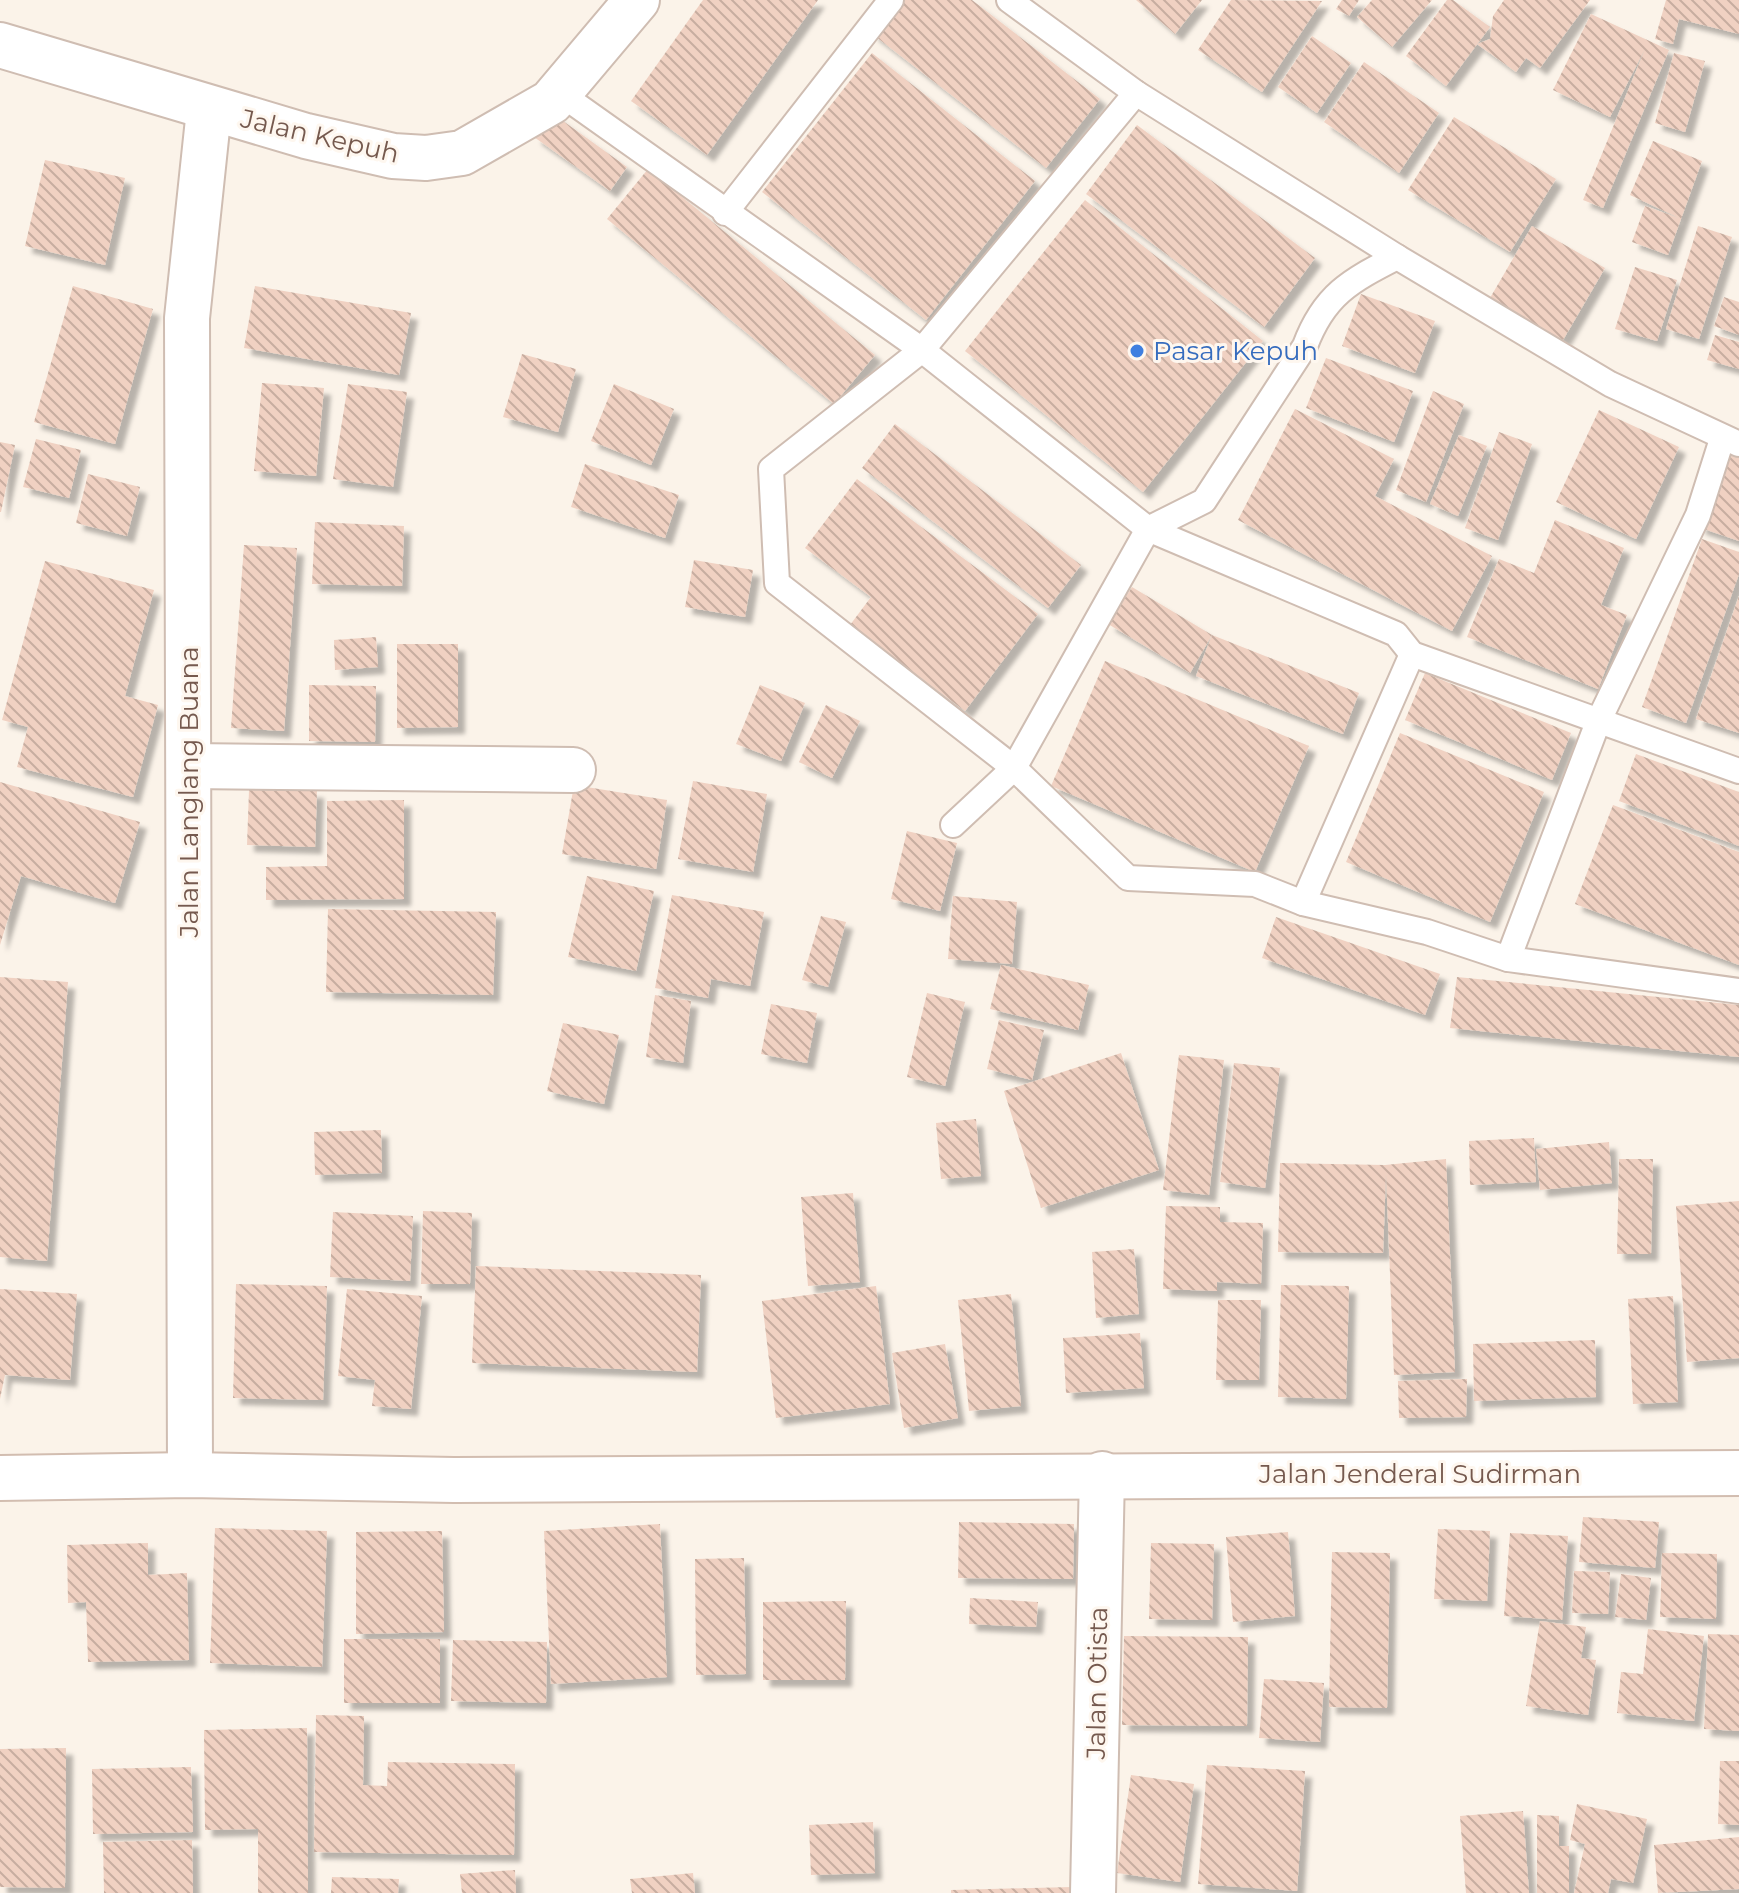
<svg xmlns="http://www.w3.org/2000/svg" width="1739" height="1893" font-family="Montserrat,sans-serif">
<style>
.building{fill:url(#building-back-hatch);filter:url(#shadow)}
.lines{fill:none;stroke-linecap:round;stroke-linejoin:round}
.service-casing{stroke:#cfbdb2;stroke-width:28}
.minor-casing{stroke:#cfbdb2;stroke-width:48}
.tertiary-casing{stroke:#cfbdb2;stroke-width:48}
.secondary-casing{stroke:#d2bdb0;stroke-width:48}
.service{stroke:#fff;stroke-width:24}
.minor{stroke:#fff;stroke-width:44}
.tertiary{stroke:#fff;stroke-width:44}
.secondary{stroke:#fff;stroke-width:44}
.shop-dot{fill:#3f7fe0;stroke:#fef7ef;stroke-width:3}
.labels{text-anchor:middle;stroke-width:6;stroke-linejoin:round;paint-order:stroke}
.street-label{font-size:26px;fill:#75594e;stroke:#fef7ef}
.shop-label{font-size:26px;fill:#366cbe;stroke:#fef7ef;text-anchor:start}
</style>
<defs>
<pattern id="building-back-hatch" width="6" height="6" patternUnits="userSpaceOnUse" patternTransform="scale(2)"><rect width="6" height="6" fill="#f0d1c2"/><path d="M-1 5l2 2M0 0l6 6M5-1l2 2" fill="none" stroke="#c7ada0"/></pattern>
<filter id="shadow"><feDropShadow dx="7" dy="7" stdDeviation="2" flood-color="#0004"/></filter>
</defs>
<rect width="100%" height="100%" fill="#fbf3e9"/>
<g class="building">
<path d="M 703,0 L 818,0 L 707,155 L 631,101 Z"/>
<path d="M 897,0 L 972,0 L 1100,99 L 1046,168 L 871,33 Z"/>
<path d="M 1136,0 L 1202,0 L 1175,34 Z"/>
<path d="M 1231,0 L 1322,1 L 1262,92 L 1198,50 Z"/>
<path d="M 1342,0 L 1359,0 L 1349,16 L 1336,9 Z"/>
<path d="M 1372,0 L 1432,0 L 1392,47 L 1357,17 Z"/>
<path d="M 1447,0 L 1453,0 L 1490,27 L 1446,86 L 1406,56 Z"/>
<path d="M 1504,0 L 1590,0 L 1540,68 L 1526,58 L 1516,72 L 1477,44 L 1490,39 L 1493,16 Z"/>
<path d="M 1666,0 L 1739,0 L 1739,34 L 1679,19 L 1673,44 L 1655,39 Z"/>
<path d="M 1591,14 L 1669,50 L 1603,208 L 1583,200 L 1645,49 L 1610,117 L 1553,90 Z"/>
<path d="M 1312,36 L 1351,63 L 1317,113 L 1278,87 Z"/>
<path d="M 872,53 L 1035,181 L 926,320 L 762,192 Z"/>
<path d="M 1674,53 L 1705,61 L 1685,132 L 1655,123 Z"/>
<path d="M 1364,62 L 1439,113 L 1399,173 L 1324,122 Z"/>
<path d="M 552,113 L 627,167 L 610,191 L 534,137 Z"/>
<path d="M 1454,117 L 1556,179 L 1510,252 L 1408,190 Z"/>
<path d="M 1137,125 L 1315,258 L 1264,327 L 1086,194 Z"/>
<path d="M 1653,141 L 1702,161 L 1668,255 L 1632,242 L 1645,206 L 1679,218 L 1630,195 Z"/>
<path d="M 45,160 L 125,178 L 105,265 L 25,246 Z"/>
<path d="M 648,169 L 875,355 L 834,404 L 607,219 Z"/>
<path d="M 1085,200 L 1263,341 L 1143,492 L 965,351 Z"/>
<path d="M 1532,226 L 1605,268 L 1563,340 L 1490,298 Z"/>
<path d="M 1698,226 L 1732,237 L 1699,339 L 1666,329 Z"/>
<path d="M 1635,267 L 1677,280 L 1657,341 L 1615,329 Z"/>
<path d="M 73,286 L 153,309 L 115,444 L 34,422 Z"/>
<path d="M 255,286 L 411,313 L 399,375 L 244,348 Z"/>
<path d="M 1361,294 L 1435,321 L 1415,373 L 1342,346 Z"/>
<path d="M 1724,297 L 1739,302 L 1739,335 L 1714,326 Z"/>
<path d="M 1715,335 L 1739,342 L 1739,369 L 1707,360 Z"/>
<path d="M 522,354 L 576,369 L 558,432 L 503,417 Z"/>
<path d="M 1326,358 L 1413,391 L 1394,442 L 1306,408 Z"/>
<path d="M 262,383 L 324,388 L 316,476 L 254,471 Z"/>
<path d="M 348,384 L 407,392 L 393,487 L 333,479 Z"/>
<path d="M 614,384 L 674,409 L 651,465 L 591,441 Z"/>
<path d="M 1433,391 L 1464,404 L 1426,502 L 1396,490 Z"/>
<path d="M 1295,409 L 1394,459 L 1375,496 L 1492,556 L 1452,631 L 1238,520 Z"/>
<path d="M 1599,410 L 1679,447 L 1636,539 L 1556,502 Z"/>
<path d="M 895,424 L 1081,565 L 1048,608 L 862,468 Z"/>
<path d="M 1499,432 L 1532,444 L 1498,540 L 1465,528 Z"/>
<path d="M 1459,435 L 1487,446 L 1458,516 L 1430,504 Z"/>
<path d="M 36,439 L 81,450 L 69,498 L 23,487 Z"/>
<path d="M 0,442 L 15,445 L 1,512 L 0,512 Z"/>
<path d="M 1723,452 L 1739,457 L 1739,541 L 1698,527 Z"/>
<path d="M 585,464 L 679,495 L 665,538 L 571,507 Z"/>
<path d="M 88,474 L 140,487 L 127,536 L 76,523 Z"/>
<path d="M 857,479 L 1038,614 L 965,711 L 850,625 L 871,597 L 805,548 Z"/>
<path d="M 1555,520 L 1624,548 L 1601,605 L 1627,615 L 1598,689 L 1467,637 L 1499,559 L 1534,573 Z"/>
<path d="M 315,522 L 404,526 L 402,586 L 312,584 Z"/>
<path d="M 1702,539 L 1739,552 L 1739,574 L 1686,723 L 1642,707 Z"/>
<path d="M 244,545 L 297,548 L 284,731 L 231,728 Z"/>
<path d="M 694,560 L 753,570 L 745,617 L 685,607 Z"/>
<path d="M 45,561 L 154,590 L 125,696 L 158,705 L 133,797 L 17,767 L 28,727 L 2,720 Z"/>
<path d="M 1132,587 L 1212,635 L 1190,673 L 1108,624 Z"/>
<path d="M 1739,596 L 1739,733 L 1696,719 Z"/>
<path d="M 1212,635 L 1359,693 L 1343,734 L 1196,676 Z"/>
<path d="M 376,637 L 378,667 L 335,670 L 334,640 Z"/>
<path d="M 397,644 L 458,644 L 458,727 L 397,728 Z"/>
<path d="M 1105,661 L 1309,746 L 1255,872 L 1051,786 Z"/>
<path d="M 1425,673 L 1571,733 L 1552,780 L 1405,720 Z"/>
<path d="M 309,685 L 376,686 L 375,742 L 309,741 Z"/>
<path d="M 760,685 L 805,703 L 781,761 L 736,744 Z"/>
<path d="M 826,705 L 860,721 L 832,778 L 799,762 Z"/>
<path d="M 1400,733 L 1544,792 L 1490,922 L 1346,862 Z"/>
<path d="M 1636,754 L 1739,792 L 1739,846 L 1619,801 Z"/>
<path d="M 693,781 L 767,794 L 753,872 L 678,859 Z"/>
<path d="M 0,782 L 140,822 L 115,903 L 21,876 L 0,945 Z"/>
<path d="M 574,785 L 667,800 L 656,869 L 562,854 Z"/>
<path d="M 249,790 L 317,791 L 315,847 L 247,845 Z"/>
<path d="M 404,800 L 404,899 L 266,900 L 266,867 L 327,866 L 327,801 Z"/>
<path d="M 1613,805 L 1739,852 L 1739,965 L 1575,904 Z"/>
<path d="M 907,831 L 957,843 L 940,911 L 891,899 Z"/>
<path d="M 587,876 L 654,891 L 636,971 L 568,957 Z"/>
<path d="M 672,895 L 764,912 L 750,986 L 711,979 L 708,998 L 655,988 Z"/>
<path d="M 953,896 L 1017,902 L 1012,964 L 948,959 Z"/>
<path d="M 328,909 L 496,912 L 493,995 L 326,992 Z"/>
<path d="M 821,916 L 846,922 L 828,987 L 802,980 Z"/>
<path d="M 1276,917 L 1440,974 L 1425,1015 L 1262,958 Z"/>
<path d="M 1001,965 L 1089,985 L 1078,1030 L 990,1009 Z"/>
<path d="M 0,977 L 68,982 L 47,1261 L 0,1257 Z"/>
<path d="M 1457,977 L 1739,1005 L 1739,1057 L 1450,1028 Z"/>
<path d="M 927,993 L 965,1002 L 945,1086 L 907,1077 Z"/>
<path d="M 655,995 L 691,1001 L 683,1063 L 646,1057 Z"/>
<path d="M 771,1004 L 817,1013 L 807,1063 L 761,1054 Z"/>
<path d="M 999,1020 L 1044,1030 L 1032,1080 L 987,1069 Z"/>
<path d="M 563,1023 L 619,1035 L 604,1104 L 547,1091 Z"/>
<path d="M 1121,1053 L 1159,1170 L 1041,1208 L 1004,1091 Z"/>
<path d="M 1179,1055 L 1224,1060 L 1209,1195 L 1163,1190 Z"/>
<path d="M 1234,1063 L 1280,1068 L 1265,1188 L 1220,1182 Z"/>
<path d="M 976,1119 L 981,1176 L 941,1179 L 936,1123 Z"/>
<path d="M 381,1130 L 382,1173 L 315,1175 L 314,1132 Z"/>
<path d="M 1534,1138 L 1536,1182 L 1470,1185 L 1469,1141 Z"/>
<path d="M 1609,1142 L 1612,1183 L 1540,1190 L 1536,1149 Z"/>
<path d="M 1446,1159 L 1455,1372 L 1394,1375 L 1386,1173 L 1383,1253 L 1278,1252 L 1280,1163 L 1385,1165 Z"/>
<path d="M 1619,1159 L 1653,1159 L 1651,1254 L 1617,1254 Z"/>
<path d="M 853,1193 L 860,1282 L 808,1286 L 801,1197 Z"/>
<path d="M 1739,1201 L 1739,1358 L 1687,1362 L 1676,1206 Z"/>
<path d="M 1166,1206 L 1220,1207 L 1220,1222 L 1263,1223 L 1261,1284 L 1217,1282 L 1217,1291 L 1163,1289 Z"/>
<path d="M 423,1211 L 472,1213 L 470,1284 L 421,1284 Z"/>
<path d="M 333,1212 L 413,1216 L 410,1281 L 330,1277 Z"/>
<path d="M 1134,1249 L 1139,1314 L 1096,1318 L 1092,1252 Z"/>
<path d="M 476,1266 L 701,1275 L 697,1372 L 472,1363 Z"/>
<path d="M 236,1284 L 327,1286 L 323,1400 L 233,1398 Z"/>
<path d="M 1281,1285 L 1349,1286 L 1346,1399 L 1278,1397 Z"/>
<path d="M 876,1286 L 890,1404 L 776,1418 L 762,1301 Z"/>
<path d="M 0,1289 L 77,1294 L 70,1380 L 5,1375 L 0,1399 Z"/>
<path d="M 347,1289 L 422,1296 L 411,1409 L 372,1406 L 375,1380 L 338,1376 Z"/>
<path d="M 1011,1294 L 1021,1406 L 969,1411 L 958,1300 Z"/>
<path d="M 1673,1296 L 1678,1402 L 1633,1404 L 1628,1299 Z"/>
<path d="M 1218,1300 L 1261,1300 L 1259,1380 L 1216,1380 Z"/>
<path d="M 1140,1333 L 1144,1388 L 1066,1393 L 1063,1338 Z"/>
<path d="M 1595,1340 L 1596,1397 L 1474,1401 L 1473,1344 Z"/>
<path d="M 945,1344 L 958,1418 L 904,1428 L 892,1353 Z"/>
<path d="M 1467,1379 L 1466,1417 L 1399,1418 L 1398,1381 Z"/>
<path d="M 1583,1517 L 1659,1522 L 1655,1568 L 1579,1562 Z"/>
<path d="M 959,1522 L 1074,1524 L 1073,1579 L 958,1578 Z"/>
<path d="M 660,1524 L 667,1677 L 551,1684 L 544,1531 Z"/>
<path d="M 215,1528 L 327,1531 L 322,1667 L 210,1663 Z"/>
<path d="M 1438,1529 L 1490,1531 L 1487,1601 L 1434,1599 Z"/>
<path d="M 442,1531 L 444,1632 L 356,1634 L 356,1532 Z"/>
<path d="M 1288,1532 L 1295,1616 L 1233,1622 L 1226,1537 Z"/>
<path d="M 1510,1533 L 1568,1536 L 1562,1620 L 1504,1616 Z"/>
<path d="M 148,1543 L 148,1575 L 187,1573 L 189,1660 L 88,1662 L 86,1602 L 68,1603 L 67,1545 Z"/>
<path d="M 1151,1543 L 1214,1544 L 1212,1620 L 1149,1619 Z"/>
<path d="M 1332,1552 L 1390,1553 L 1387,1708 L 1329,1707 Z"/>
<path d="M 1662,1553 L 1717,1554 L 1716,1619 L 1660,1617 Z"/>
<path d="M 744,1558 L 746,1674 L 696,1675 L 695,1559 Z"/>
<path d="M 1574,1571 L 1610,1572 L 1608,1614 L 1572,1613 Z"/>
<path d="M 1621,1574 L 1651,1578 L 1646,1620 L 1615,1617 Z"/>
<path d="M 970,1598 L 1038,1602 L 1036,1627 L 969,1624 Z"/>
<path d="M 846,1601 L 845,1680 L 763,1680 L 763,1602 Z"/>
<path d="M 1540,1621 L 1586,1627 L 1581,1658 L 1596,1660 L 1588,1715 L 1526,1706 Z"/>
<path d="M 1648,1629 L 1704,1636 L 1694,1721 L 1617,1713 L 1621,1672 L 1643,1674 Z"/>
<path d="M 1708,1634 L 1739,1635 L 1739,1731 L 1704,1729 Z"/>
<path d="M 1124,1636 L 1248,1637 L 1247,1726 L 1122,1725 Z"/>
<rect x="344" y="1639" width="96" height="64"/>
<path d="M 453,1640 L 547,1642 L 546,1703 L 451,1701 Z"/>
<path d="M 1264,1679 L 1324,1683 L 1320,1742 L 1259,1738 Z"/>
<path d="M 316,1715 L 364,1716 L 363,1785 L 387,1786 L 388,1762 L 515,1764 L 514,1855 L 314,1852 Z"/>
<path d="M 307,1728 L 308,1893 L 258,1893 L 258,1829 L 205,1830 L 204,1730 Z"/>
<path d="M 66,1748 L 65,1888 L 0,1887 L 0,1749 Z"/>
<path d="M 1720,1761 L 1739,1761 L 1739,1825 L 1718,1824 Z"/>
<path d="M 1207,1765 L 1305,1771 L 1297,1891 L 1198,1884 Z"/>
<path d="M 191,1767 L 193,1832 L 93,1834 L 92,1769 Z"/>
<path d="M 1131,1775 L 1194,1784 L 1180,1882 L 1117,1873 Z"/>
<path d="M 1577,1804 L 1647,1819 L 1633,1883 L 1611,1879 L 1608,1893 L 1574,1893 L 1585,1844 L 1570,1840 Z"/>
<path d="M 1523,1811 L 1529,1893 L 1466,1893 L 1460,1816 Z"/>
<path d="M 1537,1815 L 1559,1816 L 1559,1846 L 1569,1846 L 1569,1893 L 1537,1893 Z"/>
<path d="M 873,1822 L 875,1873 L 811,1875 L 809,1825 Z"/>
<path d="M 1739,1837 L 1739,1889 L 1658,1893 L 1654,1845 Z"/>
<path d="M 192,1840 L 193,1893 L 104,1893 L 103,1842 Z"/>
<path d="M 515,1870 L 516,1893 L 462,1893 L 460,1874 Z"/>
<path d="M 693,1873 L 695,1893 L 632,1893 L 630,1879 Z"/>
<path d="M 332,1877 L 399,1879 L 398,1893 L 331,1893 Z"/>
<path d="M 1072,1887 L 1072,1893 L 951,1893 L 951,1890 Z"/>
</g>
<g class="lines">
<g class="service-casing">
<g id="service">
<path d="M 1009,0 L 1136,93 L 1397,257 L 1610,384 L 1739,444"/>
<path d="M 1136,93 L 922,350 L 771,469 L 777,583 L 1014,768 L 1128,878 L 1255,884 L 1303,903 L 1427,932 L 1508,959 L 1739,991"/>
<path d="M 561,94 L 922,350 L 1148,529 L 1396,634 L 1412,654 L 1739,771"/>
<path d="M 725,213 L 891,0"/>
<path d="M 953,825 L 1014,768 L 1148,529 L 1204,501 L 1305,346 C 1324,295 1350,281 1397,257"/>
<path d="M 1303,903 L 1412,654"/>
<path d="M 1508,959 L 1598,722 L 1698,515 L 1722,439"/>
</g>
</g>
<g class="minor-casing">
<g id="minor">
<path d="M 0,45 L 306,136 L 393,156 L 426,158 L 462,153 L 551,102 L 637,0"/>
<path d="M 189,766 L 573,770"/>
<path d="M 190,1475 L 187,318 L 209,110"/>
</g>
</g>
<g class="tertiary-casing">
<path id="tertiary" d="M 1093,1893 L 1102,1474"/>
</g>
<g class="secondary-casing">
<path id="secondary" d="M 0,1478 L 190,1475 L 454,1480 L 1739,1473"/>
</g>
<use href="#service" class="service"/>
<use href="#minor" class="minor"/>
<use href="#tertiary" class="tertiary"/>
<use href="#secondary" class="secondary"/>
</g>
<circle class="shop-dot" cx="1137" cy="351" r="8"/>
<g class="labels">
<g class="street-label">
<text transform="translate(320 136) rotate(13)" y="9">Jalan Kepuh</text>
<text transform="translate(189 792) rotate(-90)" y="9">Jalan Langlang Buana</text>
<text x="1420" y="1483">Jalan Jenderal Sudirman</text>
<text transform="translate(1097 1683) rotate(-89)" y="9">Jalan Otista</text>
</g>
<g class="shop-label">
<text x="1153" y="360">Pasar Kepuh</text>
</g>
</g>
</svg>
